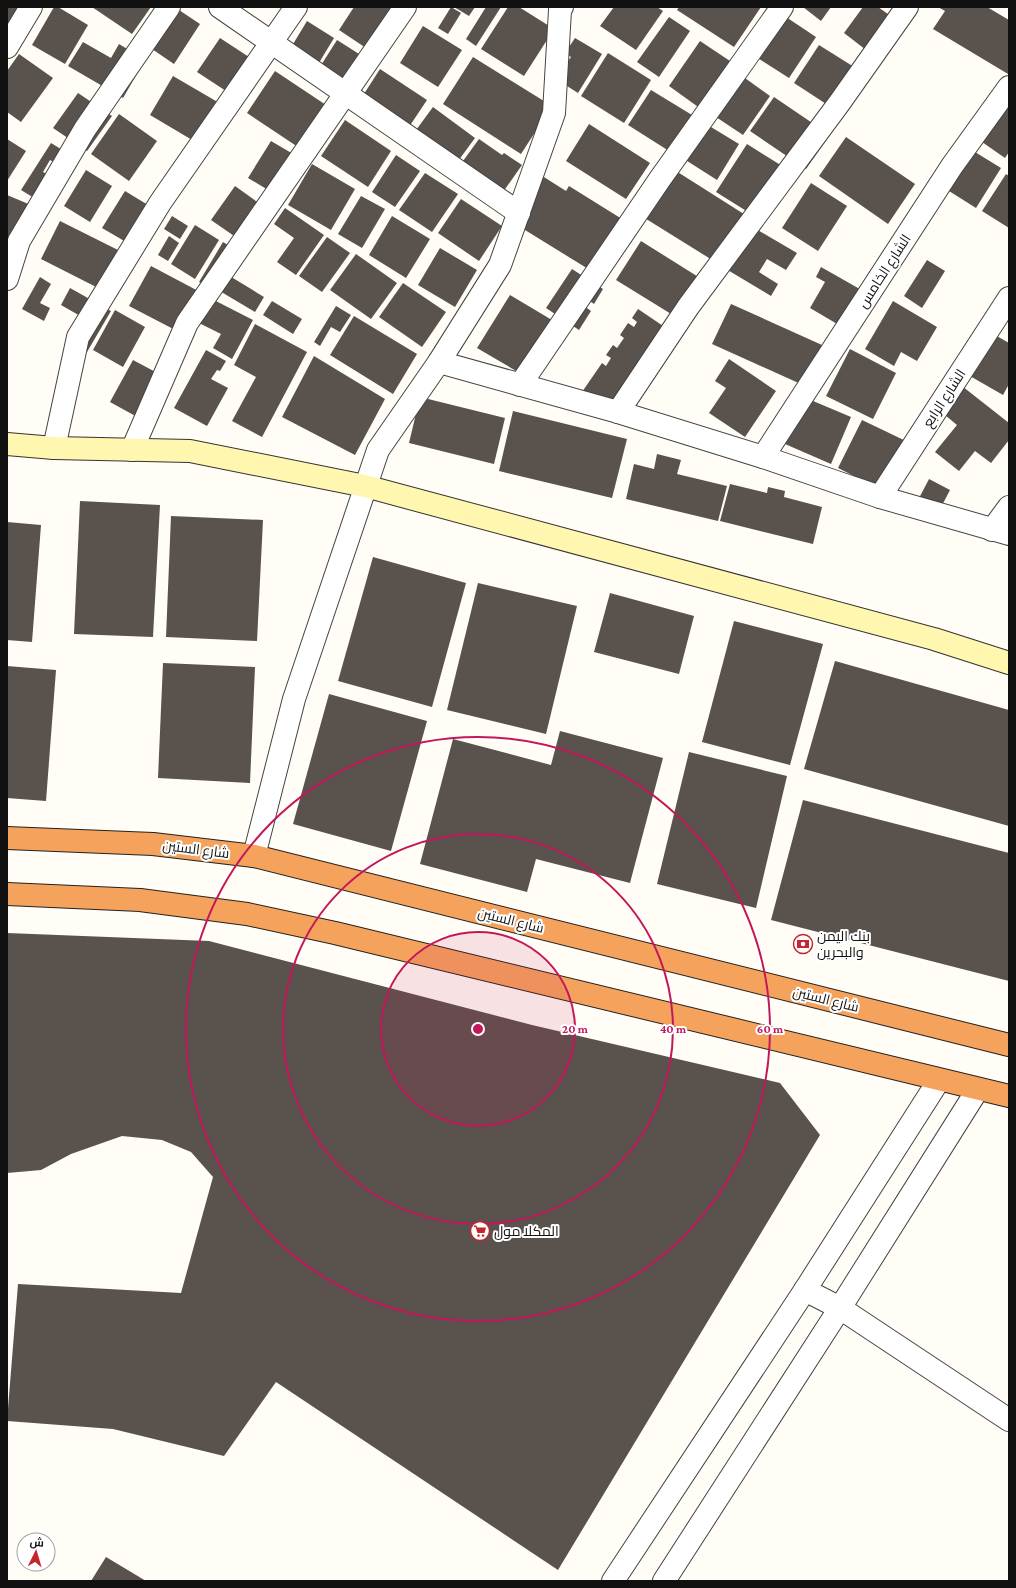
<svg xmlns="http://www.w3.org/2000/svg" width="1016" height="1588" font-family="'Crimson Pro',Cairo,serif">
<style>
.building{fill:#5a524d}
.lines{fill:none;stroke-linecap:round;stroke-linejoin:round}
.street-casing{stroke:#444;stroke-width:24}
.secondary-casing{stroke:#333;stroke-width:24}
.highway-casing{stroke:#222;stroke-width:24}
.street{stroke:#fff;stroke-width:22}
.secondary{stroke:#fff6b0;stroke-width:22}
.highway{stroke:#f5a25d;stroke-width:22}
.ring{fill:none;stroke:#c2185b;stroke-width:2}
.labels{text-anchor:middle;stroke-width:4;stroke-linejoin:round;paint-order:stroke}
.street-label{font-size:14px;fill:#111;stroke:#fff}
.poi-label{font-size:14px;fill:#111;stroke:#fff;text-anchor:start}
.centre{fill:#c2185b;stroke:#fff;stroke-width:2}
.ring-label{font-size:12px;text-anchor:middle;font-weight:bold;fill:#c2185b;stroke:#fff;stroke-width:4;stroke-linejoin:round;paint-order:stroke}
</style>
<rect width="100%" height="100%" fill="#fffdf5"/>
<g class="building">
<path d="M 7,7 L 31,7 L 7,33 Z"/>
<path d="M 54,7 L 58,7 L 88,25 L 65,64 L 32,45 Z"/>
<path d="M 92,7 L 151,7 L 132,34 Z"/>
<path d="M 354,7 L 398,7 L 372,52 L 339,30 Z"/>
<path d="M 451,7 L 461,13 L 448,34 L 438,28 Z"/>
<path d="M 454,7 L 475,7 L 469,16 Z"/>
<path d="M 486,7 L 501,7 L 476,46 L 466,39 Z"/>
<path d="M 508,7 L 519,7 L 554,29 L 524,76 L 481,49 Z"/>
<path d="M 614,7 L 657,7 L 663,11 L 636,50 L 600,26 Z"/>
<path d="M 679,7 L 761,7 L 734,47 L 677,10 Z"/>
<path d="M 803,7 L 831,7 L 821,21 Z"/>
<path d="M 863,7 L 878,7 L 895,19 L 870,53 L 844,33 Z"/>
<path d="M 938,7 L 987,7 L 1009,20 L 1008,74 L 933,29 L 945,11 Z"/>
<path d="M 176,8 L 200,24 L 174,64 L 149,47 Z"/>
<path d="M 783,15 L 816,37 L 789,78 L 756,57 Z"/>
<path d="M 669,17 L 690,31 L 659,77 L 637,62 Z"/>
<path d="M 307,21 L 334,38 L 311,76 L 284,59 Z"/>
<path d="M 423,26 L 462,50 L 438,87 L 400,63 Z"/>
<path d="M 220,38 L 249,57 L 226,91 L 197,72 Z"/>
<path d="M 575,38 L 602,54 L 578,93 L 556,79 L 571,57 L 565,53 Z"/>
<path d="M 337,40 L 367,59 L 341,100 L 311,81 Z"/>
<path d="M 700,41 L 733,63 L 701,109 L 669,86 Z"/>
<path d="M 83,42 L 111,58 L 119,44 L 145,60 L 123,98 L 68,66 Z"/>
<path d="M 819,45 L 862,72 L 837,111 L 794,83 Z"/>
<path d="M 608,53 L 651,80 L 624,123 L 581,96 Z"/>
<path d="M 19,54 L 53,78 L 21,122 L 7,112 L 7,71 Z"/>
<path d="M 473,57 L 552,106 L 521,154 L 443,104 Z"/>
<path d="M 380,69 L 427,100 L 401,139 L 355,108 Z"/>
<path d="M 275,71 L 335,111 L 307,153 L 247,113 Z"/>
<path d="M 738,73 L 770,96 L 743,135 L 710,113 Z"/>
<path d="M 173,76 L 233,111 L 209,150 L 150,115 Z"/>
<path d="M 651,90 L 692,115 L 669,151 L 628,125 Z"/>
<path d="M 1009,92 L 1009,152 L 1005,158 L 972,135 Z"/>
<path d="M 78,93 L 112,116 L 87,151 L 53,128 Z"/>
<path d="M 774,97 L 830,135 L 806,169 L 750,131 Z"/>
<path d="M 433,107 L 475,138 L 450,172 L 408,141 Z"/>
<path d="M 119,114 L 157,141 L 129,181 L 91,154 Z"/>
<path d="M 345,120 L 391,151 L 368,187 L 321,156 Z"/>
<path d="M 589,124 L 650,163 L 626,199 L 566,161 Z"/>
<path d="M 706,124 L 739,144 L 717,180 L 684,159 Z"/>
<path d="M 846,137 L 915,184 L 888,224 L 819,176 Z"/>
<path d="M 7,139 L 26,151 L 7,181 Z"/>
<path d="M 479,139 L 502,155 L 504,153 L 522,165 L 496,202 L 455,172 Z"/>
<path d="M 271,141 L 305,161 L 283,199 L 248,178 Z"/>
<path d="M 51,143 L 74,157 L 66,169 L 50,160 L 43,172 L 59,181 L 44,204 L 21,190 Z"/>
<path d="M 747,144 L 795,174 L 764,222 L 716,192 Z"/>
<path d="M 975,152 L 1001,168 L 976,208 L 949,191 Z"/>
<path d="M 396,155 L 420,171 L 395,207 L 372,192 Z"/>
<path d="M 312,164 L 355,189 L 331,230 L 288,205 Z"/>
<path d="M 665,164 L 747,216 L 717,263 L 635,212 Z"/>
<path d="M 86,170 L 112,186 L 90,222 L 64,206 Z"/>
<path d="M 536,172 L 566,191 L 569,186 L 630,224 L 598,275 L 507,219 Z"/>
<path d="M 425,173 L 458,194 L 432,232 L 399,210 Z"/>
<path d="M 1006,174 L 1009,176 L 1009,228 L 982,211 Z"/>
<path d="M 811,183 L 847,206 L 818,251 L 782,228 Z"/>
<path d="M 235,186 L 274,214 L 250,247 L 211,220 Z"/>
<path d="M 125,191 L 148,205 L 126,242 L 102,228 Z"/>
<path d="M 7,195 L 38,208 L 7,246 Z"/>
<path d="M 361,196 L 385,209 L 362,248 L 338,234 Z"/>
<path d="M 461,199 L 502,226 L 479,261 L 438,233 Z"/>
<path d="M 285,208 L 324,235 L 296,275 L 277,262 L 294,238 L 274,224 Z"/>
<path d="M 172,216 L 188,226 L 180,239 L 164,229 Z"/>
<path d="M 392,216 L 430,239 L 406,278 L 369,255 Z"/>
<path d="M 60,221 L 130,256 L 110,294 L 41,259 Z"/>
<path d="M 195,225 L 219,240 L 195,279 L 171,264 Z"/>
<path d="M 751,226 L 797,253 L 786,270 L 767,259 L 759,272 L 778,284 L 771,296 L 726,269 Z"/>
<path d="M 169,236 L 179,243 L 168,261 L 158,255 Z"/>
<path d="M 327,237 L 350,253 L 322,292 L 299,276 Z"/>
<path d="M 641,241 L 700,278 L 676,317 L 616,280 Z"/>
<path d="M 223,242 L 236,250 L 211,289 L 199,282 Z"/>
<path d="M 440,248 L 477,270 L 455,307 L 418,285 Z"/>
<path d="M 356,254 L 397,283 L 371,319 L 330,290 Z"/>
<path d="M 927,260 L 945,271 L 922,308 L 904,296 Z"/>
<path d="M 151,266 L 202,293 L 181,333 L 129,306 Z"/>
<path d="M 821,267 L 865,292 L 844,328 L 810,308 L 825,282 L 816,277 Z"/>
<path d="M 572,269 L 603,289 L 594,304 L 583,296 L 579,302 L 591,311 L 579,330 L 546,308 Z"/>
<path d="M 228,275 L 264,297 L 255,312 L 218,290 Z"/>
<path d="M 40,277 L 51,284 L 40,303 L 50,308 L 44,321 L 22,309 Z"/>
<path d="M 403,283 L 446,312 L 422,347 L 379,317 Z"/>
<path d="M 70,288 L 111,311 L 87,352 L 75,345 L 89,321 L 61,305 Z"/>
<path d="M 510,295 L 562,326 L 530,379 L 477,348 Z"/>
<path d="M 210,298 L 253,320 L 232,359 L 213,348 L 221,334 L 197,322 Z"/>
<path d="M 272,301 L 302,319 L 293,334 L 263,315 Z"/>
<path d="M 893,301 L 937,327 L 917,361 L 901,352 L 894,366 L 865,349 Z"/>
<path d="M 731,304 L 822,345 L 803,385 L 712,344 Z"/>
<path d="M 336,306 L 351,315 L 340,332 L 331,327 L 320,346 L 314,342 Z"/>
<path d="M 638,309 L 672,332 L 615,415 L 582,392 L 602,363 L 606,366 L 611,358 L 606,355 L 613,345 L 617,348 L 624,338 L 620,335 L 628,323 L 634,327 L 637,322 L 632,318 Z"/>
<path d="M 115,310 L 145,327 L 123,367 L 93,350 Z"/>
<path d="M 354,316 L 417,354 L 393,394 L 330,355 Z"/>
<path d="M 255,324 L 307,352 L 262,437 L 232,421 L 256,377 L 234,365 Z"/>
<path d="M 988,331 L 1009,343 L 1009,384 L 1003,395 L 963,372 Z"/>
<path d="M 850,349 L 896,373 L 873,419 L 826,396 Z"/>
<path d="M 206,350 L 226,361 L 220,371 L 217,370 L 211,379 L 228,388 L 207,426 L 174,408 Z"/>
<path d="M 314,356 L 385,399 L 355,455 L 282,417 Z"/>
<path d="M 729,359 L 776,391 L 745,437 L 709,413 L 726,388 L 715,381 Z"/>
<path d="M 133,360 L 163,376 L 139,418 L 110,402 Z"/>
<path d="M 953,379 L 1009,423 L 1009,440 L 991,463 L 975,451 L 959,471 L 935,452 L 957,425 L 933,405 Z"/>
<path d="M 420,397 L 505,418 L 494,464 L 409,443 Z"/>
<path d="M 806,398 L 851,417 L 831,464 L 785,444 Z"/>
<path d="M 513,411 L 627,439 L 612,498 L 499,471 Z"/>
<path d="M 862,420 L 910,443 L 886,492 L 838,468 Z"/>
<path d="M 657,454 L 681,460 L 677,474 L 727,486 L 718,521 L 626,499 L 634,464 L 654,469 Z"/>
<path d="M 929,479 L 950,490 L 938,513 L 917,502 Z"/>
<path d="M 730,484 L 767,493 L 768,487 L 785,491 L 784,497 L 822,507 L 813,544 L 720,521 Z"/>
<path d="M 80,501 L 160,505 L 153,637 L 74,634 Z"/>
<path d="M 171,516 L 263,520 L 257,641 L 166,637 Z"/>
<path d="M 7,522 L 41,525 L 32,642 L 7,640 Z"/>
<path d="M 373,557 L 466,583 L 432,707 L 338,681 Z"/>
<path d="M 478,583 L 577,606 L 546,734 L 447,710 Z"/>
<path d="M 610,593 L 694,616 L 679,674 L 594,652 Z"/>
<path d="M 734,621 L 823,644 L 790,765 L 702,742 Z"/>
<path d="M 835,661 L 1009,710 L 1009,826 L 804,769 Z"/>
<path d="M 163,663 L 255,667 L 250,783 L 158,778 Z"/>
<path d="M 7,666 L 56,670 L 46,801 L 7,798 Z"/>
<path d="M 329,694 L 427,721 L 391,851 L 293,824 Z"/>
<path d="M 560,731 L 663,758 L 630,883 L 536,859 L 527,892 L 420,864 L 453,739 L 551,765 Z"/>
<path d="M 689,752 L 787,776 L 756,908 L 657,884 Z"/>
<path d="M 803,800 L 1009,853 L 1009,981 L 771,920 Z"/>
<path d="M 7,933 L 209,941 L 532,1025 L 780,1083 L 820,1135 L 558,1570 L 276,1382 L 224,1456 L 113,1429 L 7,1421 L 18,1284 L 181,1293 L 213,1177 L 191,1152 L 162,1140 L 122,1136 L 71,1154 L 41,1170 L 7,1173 Z"/>
<path d="M 106,1557 L 146,1581 L 91,1581 Z"/>
</g>
<g class="lines">
<g class="street-casing">
<g id="street">
<path d="M 220,7 L 519,213"/>
<path d="M 7,47 L 31,7"/>
<path d="M 7,279 L 19,241 L 85,129 L 169,7"/>
<path d="M 439,362 L 618,412 L 763,457 L 880,497 L 1009,534"/>
<path d="M 520,385 L 660,179 L 782,7"/>
<path d="M 618,412 L 688,307 L 840,102 L 907,7"/>
<path d="M 54,448 L 78,337 L 160,203 L 296,7"/>
<path d="M 132,450 L 187,323 L 405,7"/>
<path d="M 763,457 L 952,166 L 1009,87"/>
<path d="M 880,497 L 1009,298"/>
<path d="M 992,530 L 1009,507"/>
<path d="M 254,856 L 294,699 L 378,450 L 439,362 L 500,265 L 554,113 L 560,10 L 562,7"/>
<path d="M 805,1290 L 840,1308 L 1009,1420"/>
<path d="M 613,1581 L 805,1290 L 939,1080"/>
<path d="M 664,1581 L 840,1308 L 978,1089"/>
</g>
</g>
<g class="secondary-casing">
<path id="secondary" d="M 7,444 L 54,448 L 190,451 L 365,486 L 934,639 L 1009,663"/>
</g>
<g class="highway-casing">
<g id="highway">
<path d="M 7,838 L 153,844 L 254,856 L 1009,1045"/>
<path d="M 7,894 L 140,900 L 247,914 L 335,933 L 1009,1096"/>
</g>
</g>
<use href="#street" class="street"/>
<use href="#secondary" class="secondary"/>
<use href="#highway" class="highway"/>
</g>
<circle cx="478" cy="1029" r="97" fill="#c2185b" fill-opacity=".12"/>
<g class="ring">
<circle cx="478" cy="1029" r="97"/>
<circle cx="478" cy="1029" r="195"/>
<circle cx="478" cy="1029" r="292"/>
</g>
<defs>
<g id="bank-ring" transform="scale(1)"><circle r="9.5" fill="#fff" stroke="#c4262e" stroke-width="1.5"/><path d="M-6-4H6V4H-6ZM0-2.3a2.3 2.3 0 1 0 0 4.6a2.3 2.3 0 1 0 0-4.6Z" fill="#c4262e"/></g>
<g id="supermarket-ring" transform="scale(1)"><circle r="9.5" fill="#fff" stroke="#c4262e" stroke-width="1.5"/><path d="M-6-5.5h2.5l.6 2H6L4.5 2H-2.5L-4.4-4H-6ZM-1.5 3.2a1.3 1.3 0 1 0 .1 0ZM3 3.2a1.3 1.3 0 1 0 .1 0Z" fill="#c4262e"/></g>
</defs>
<g fill-rule="evenodd">
<use href="#bank-ring" x="803" y="944"/>
<use href="#supermarket-ring" x="480" y="1231"/>
</g>
<g class="labels">
<g class="street-label">
<text transform="translate(884 271) rotate(-57)" y="5">الشارع الخامس</text>
<text transform="translate(944 398) rotate(-57)" y="5">الشارع الرابع</text>
<text transform="translate(196 849) rotate(7)" y="5">شارع الستين</text>
<text transform="translate(511 920) rotate(14)" y="5">شارع الستين</text>
<text transform="translate(826 999) rotate(14)" y="5">شارع الستين</text>
</g>
<g class="poi-label">
<text x="817" y="941">بنك اليمن<tspan x="817" dy="16">والبحرين</tspan></text>
<text x="494" y="1236">المكلا مول</text>
</g>
</g>
<circle cx="478" cy="1029" r="6" class="centre"/>
<g class="ring-label">
<text x="575" y="1033">20 m</text>
<text x="673" y="1033">40 m</text>
<text x="770" y="1033">60 m</text>
</g>
<rect width="1016" height="1588" fill="none" stroke="#111111" stroke-width="16"/>
<g transform="translate(36 1552) rotate(5)"><circle r="19" fill="#ffffff" stroke="#a0a0a0"/>
<path d="M0-3L7 15L0 10L-7 15Z" fill="#c4262e"/>
<text y="-6" font-size="11" font-weight="bold" text-anchor="middle" fill="#111111">ش</text>
</g>
</svg>
